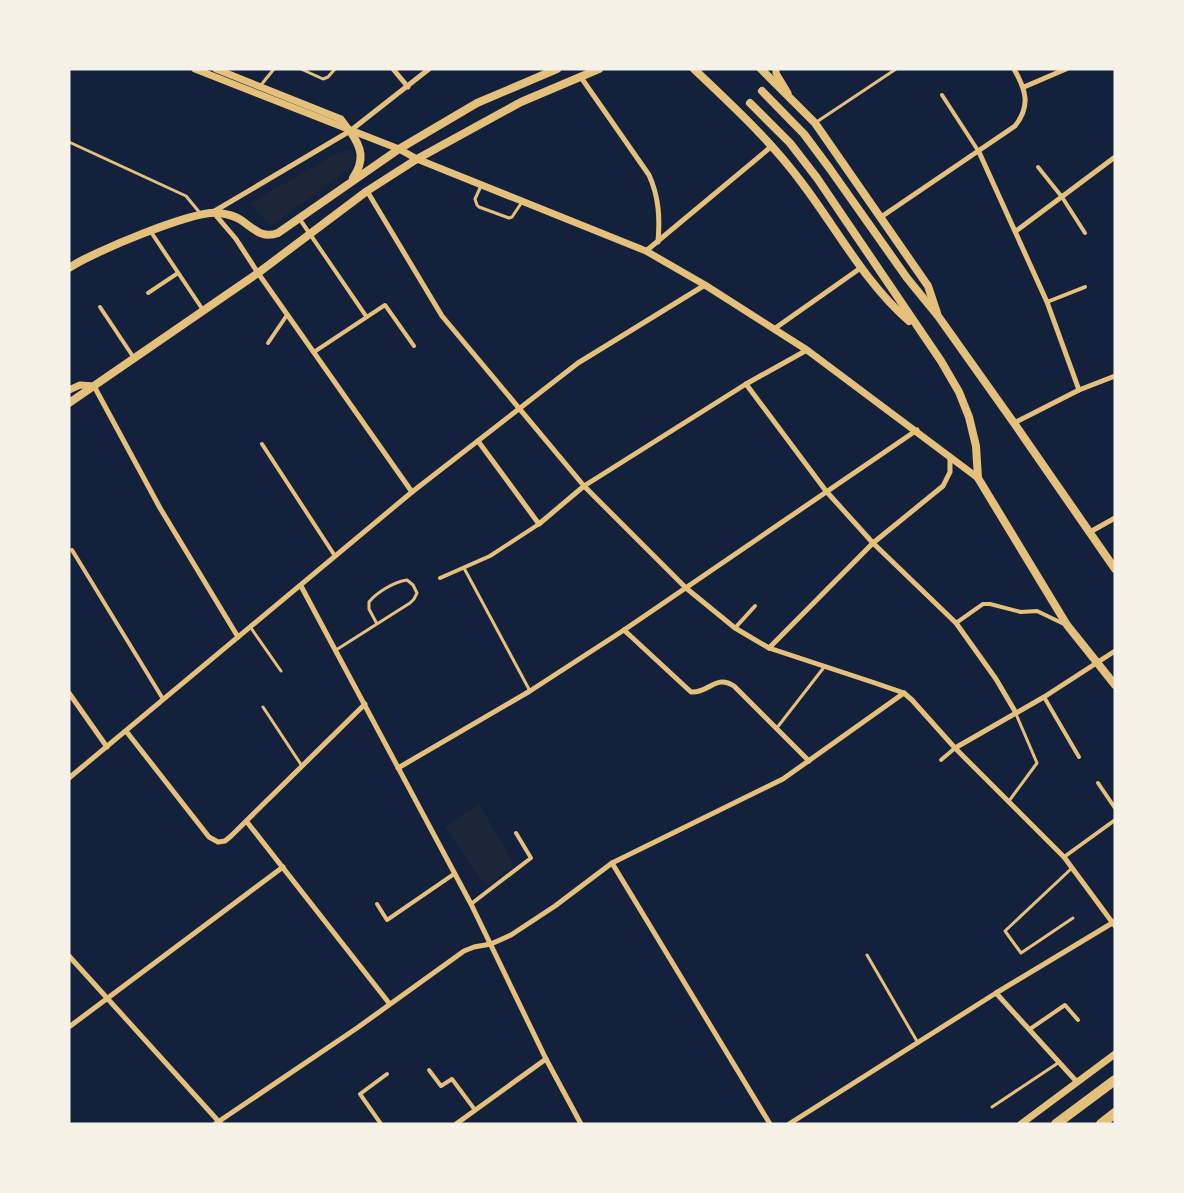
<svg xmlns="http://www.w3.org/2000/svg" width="1184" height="1193" font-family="Poppins,sans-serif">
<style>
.green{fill:#1d2539}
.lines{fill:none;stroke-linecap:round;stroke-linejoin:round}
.service{stroke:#e5c07b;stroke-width:3}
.pedestrian{stroke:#e5c07b;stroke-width:4}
.minor{stroke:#e5c07b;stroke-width:5}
.tertiary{stroke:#e5c07b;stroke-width:7}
.secondary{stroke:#e5c07b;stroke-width:8}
.primary{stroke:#e5c07b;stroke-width:8}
.motorway{stroke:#e5c07b;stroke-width:10}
</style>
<rect width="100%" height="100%" fill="#14213d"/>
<g class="green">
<path d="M 348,149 L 356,158 L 350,168 L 271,226 L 250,203 L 336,154 Z"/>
<path d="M 479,804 L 514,864 L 486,886 L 445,828 Z"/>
</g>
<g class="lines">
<g class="service">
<path d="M 301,69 L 323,79 L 328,77 L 335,69"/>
<path d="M 261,85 L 274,69"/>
<path d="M 815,123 L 896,69"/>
<path d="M 69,142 L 186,196 L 200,213"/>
<path d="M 481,186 L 475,199 L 477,205 L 479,207 L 509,218 L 512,217 L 522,202"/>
<path d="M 464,568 L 530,691"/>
<path d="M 251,628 L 281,671"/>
<path d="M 336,650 L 410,603 L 414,599 L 417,593 L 413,585 L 407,580 C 394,582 377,592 369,602 L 369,609 L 377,624"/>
<path d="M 263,707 L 302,766"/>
<path d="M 776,729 L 825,666"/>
<path d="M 1009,801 L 1037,763 L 1016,714"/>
<path d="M 1072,868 L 1005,931 L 1021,953 L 1073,918"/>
<path d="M 867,955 L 918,1043"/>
<path d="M 992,1107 L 1058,1063"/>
</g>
<g class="pedestrian">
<path d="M 942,95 L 979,152"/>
<path d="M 1038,167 L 1062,197 L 1085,233"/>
<path d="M 299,218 L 366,316"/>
<path d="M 151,232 L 203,310"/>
<path d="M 148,293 L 178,273"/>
<path d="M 1047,302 L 1085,287"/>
<path d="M 100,307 L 134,358"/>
<path d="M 268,343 L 287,315"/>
<path d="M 314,352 L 385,305 L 414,346"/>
<path d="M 262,444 L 335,556"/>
<path d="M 72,550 L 163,699"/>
<path d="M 440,578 L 490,556 L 539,524"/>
<path d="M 956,623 L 983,604 L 990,604 L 1021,612 L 1037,611 L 1064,624"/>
<path d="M 735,628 L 755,606"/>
<path d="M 1044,697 L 1079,757"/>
<path d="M 941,760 L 955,748"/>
<path d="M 1098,783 L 1115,808"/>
<path d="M 1064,857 L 1115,820"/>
<path d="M 377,904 L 387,920 L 454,874"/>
<path d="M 471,904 L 531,858 L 516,833"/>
<path d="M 1030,1029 L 1065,1005 L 1078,1020"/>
<path d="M 429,1070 L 441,1086 L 452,1079 L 475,1110"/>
<path d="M 381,1124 L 360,1094 L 387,1074"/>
</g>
<g class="minor">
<path d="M 393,69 L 408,87"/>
<path d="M 580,76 L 649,175 C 659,197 660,218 658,242"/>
<path d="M 1024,87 L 1066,69"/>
<path d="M 979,152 L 1047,302 L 1079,390"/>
<path d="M 367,191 L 442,316 L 584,486 L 686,588 L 735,628 L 769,648 L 875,683 L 904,693 L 912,700 L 955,748 L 1064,857 L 1115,926"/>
<path d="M 881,217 L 1015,126 C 1031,106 1026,90 1014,69"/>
<path d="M 1016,231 L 1115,157"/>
<path d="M 646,251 L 772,146"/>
<path d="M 774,329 L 862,267"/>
<path d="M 746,384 L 826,491 L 873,543 L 956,623 L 996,679 L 1016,713"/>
<path d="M 94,386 L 160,508 L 238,637"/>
<path d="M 1014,423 L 1079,390 L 1115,376"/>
<path d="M 478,441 L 539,524 L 584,486 L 746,384 L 807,350"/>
<path d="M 412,492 L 258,273 L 236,239 L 213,212 L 350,131 L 429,69"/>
<path d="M 1090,532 L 1115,518"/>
<path d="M 301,586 L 471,904 L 546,1059 L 581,1124"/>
<path d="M 624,630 L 691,692 C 710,693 715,674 734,686 L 809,761"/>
<path d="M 769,648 L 873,543 L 943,486 L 950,472 L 950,456"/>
<path d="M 69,693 L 107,747"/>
<path d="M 126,731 L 209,837 L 218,842 L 225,841 L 231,836 L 365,704"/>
<path d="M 955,748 L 1044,697 L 1115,651"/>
<path d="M 398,768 L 530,691 L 624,630 L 917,430"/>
<path d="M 69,778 L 412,492 L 578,363 L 705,285"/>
<path d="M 247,822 L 389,1003"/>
<path d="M 612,863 L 770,1124"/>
<path d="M 69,956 L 221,1124"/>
<path d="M 996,993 L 1077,1082"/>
<path d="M 69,1027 L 283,867"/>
<path d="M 215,1124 L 357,1028 L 464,951 L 474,947 L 491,944 L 511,935 L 555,906 L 612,863 L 783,779 L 904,693"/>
<path d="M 456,1124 L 546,1059"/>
<path d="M 789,1124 L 996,993 L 1114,922"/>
</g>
<g class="tertiary">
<path d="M 195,69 L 399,149 L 417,159 L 646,251 L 705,285 L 807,350 L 978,478"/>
<path d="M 216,69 L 341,119 L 350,131"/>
<path d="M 776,69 L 776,73 L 788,93"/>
<path d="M 69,390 L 80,385 L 94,386"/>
<path d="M 1021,1124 L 1115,1054"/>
</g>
<g class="secondary">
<path d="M 350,131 C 362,148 365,160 353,178"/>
<path d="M 69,268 C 90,253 196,209 219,213 C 227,214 235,216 241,220 C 254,229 262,239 278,233 L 399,149 L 477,103 L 557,69"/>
<path d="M 69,403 L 258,273 L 367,191 L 417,159 L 521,102 L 599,69"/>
</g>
<g class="primary">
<path d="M 694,69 C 732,105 771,141 802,183 C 837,229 865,283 909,321"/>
<path d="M 761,69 L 815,123 L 928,286 L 937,313"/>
<path d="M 762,91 L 804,134 L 830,169 L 907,278 L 938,316 L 1014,423 L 1115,569"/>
<path d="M 750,103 L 790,143 L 817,178 L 941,361 L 959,392 L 969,417 L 976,446 L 978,478 L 1067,625 L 1115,685"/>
</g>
<g class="motorway">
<path d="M 1056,1124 L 1115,1080"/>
<path d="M 1101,1124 L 1115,1113"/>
</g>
</g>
<rect width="1184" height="1193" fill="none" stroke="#f6f1e7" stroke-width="141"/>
</svg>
